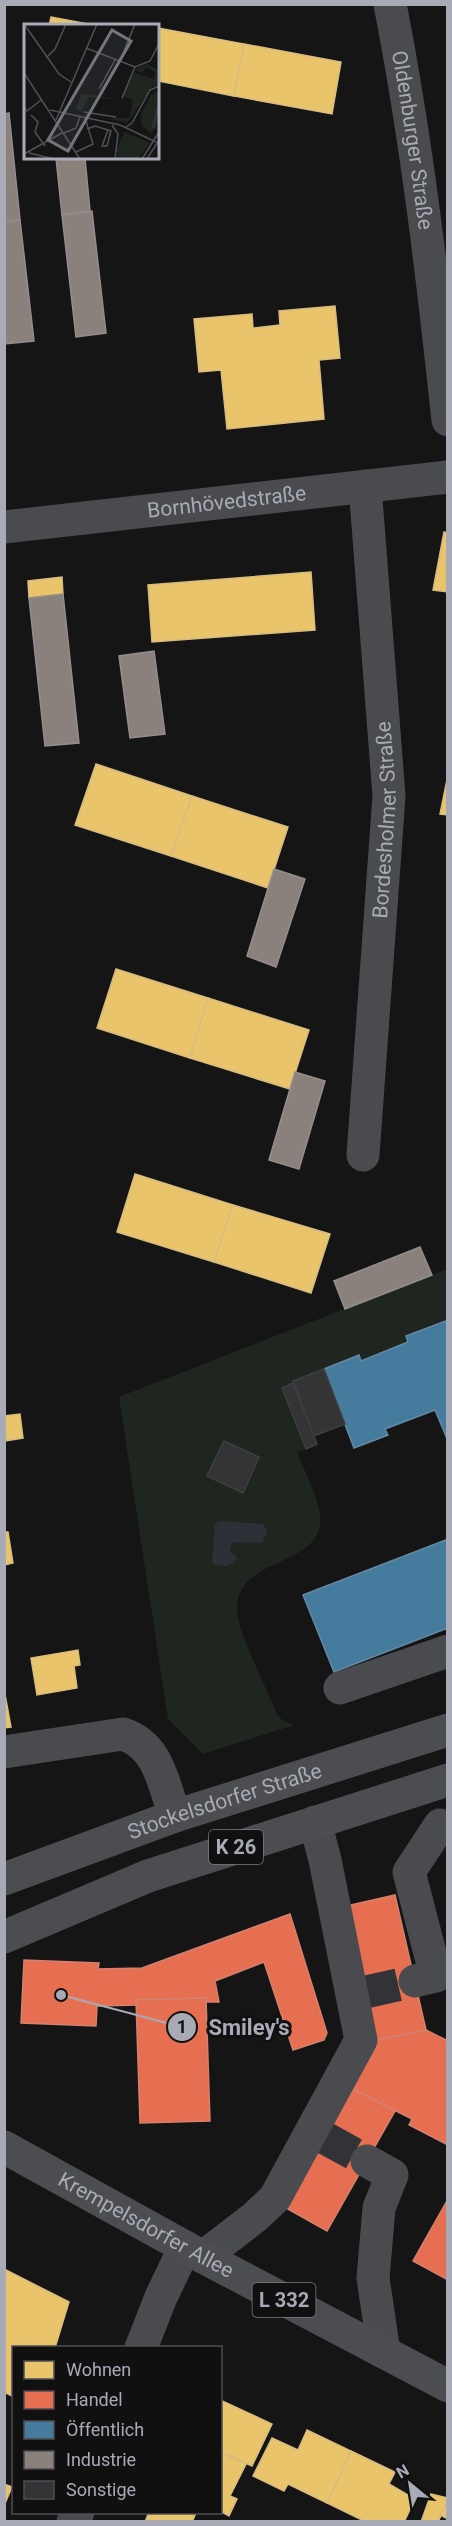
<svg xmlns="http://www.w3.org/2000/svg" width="452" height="2526" font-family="Roboto,sans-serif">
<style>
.green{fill:#1f2620}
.water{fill:#2c3138}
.homes{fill:#e9c46a;stroke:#d6bc80;stroke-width:1.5}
.shops{fill:#e76f51;stroke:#d4816f;stroke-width:1.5}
.public{fill:#457b9d;stroke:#6389a4;stroke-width:1.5}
.industry{fill:#8a817c;stroke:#938e8d;stroke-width:1.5}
.building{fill:#343437;stroke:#3e3f42;stroke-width:1.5}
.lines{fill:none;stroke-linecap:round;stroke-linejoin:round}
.minor-tunnel{stroke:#323336;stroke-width:33;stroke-dasharray:33 16;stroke-linecap:butt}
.minor{stroke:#4a4b4e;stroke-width:33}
.major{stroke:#4c4d50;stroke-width:33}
.labels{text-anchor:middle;stroke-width:6;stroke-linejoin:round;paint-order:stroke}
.shield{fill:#101011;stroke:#7a7c84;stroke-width:1.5}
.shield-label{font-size:20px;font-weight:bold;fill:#a8abb5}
.street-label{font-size:21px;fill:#a8abb5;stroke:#101011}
.inset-river{fill:none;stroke:#2c3138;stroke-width:3}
.inset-road{fill:none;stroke:#505156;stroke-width:1.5}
.view{fill:#75767d;fill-opacity:0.15;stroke:#75767d;stroke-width:3}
.inset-edge{fill:none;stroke:#a8abb5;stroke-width:3}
.leader{fill:none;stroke:#a8abb5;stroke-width:2}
.callout-dot{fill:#a8abb5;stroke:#101011;stroke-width:2}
.mark-label{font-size:18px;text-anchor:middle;font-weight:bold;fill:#111}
.callout-label{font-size:22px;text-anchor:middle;font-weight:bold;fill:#a8abb5;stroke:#101011;stroke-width:6;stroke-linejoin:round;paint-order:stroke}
</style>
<rect width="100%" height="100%" fill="#151516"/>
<path class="green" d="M 447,1269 L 447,1320 L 406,1335 L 408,1342 L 361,1361 L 358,1355 L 293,1381 L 293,1383 L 282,1388 L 306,1449 L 297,1452 C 305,1472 316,1493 320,1513 C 328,1569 234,1554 237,1611 C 239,1636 267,1688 277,1714 L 282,1720 L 294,1725 L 203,1754 L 168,1719 L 119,1397 Z"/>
<path class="water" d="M 219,1521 L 263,1524 L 267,1532 L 262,1543 L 232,1542 L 230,1551 L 237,1558 L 234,1563 L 227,1566 L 215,1565 L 212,1562 L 215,1524 Z"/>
<g class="homes">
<path d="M 51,17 L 93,25 L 96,26 L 49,26 Z"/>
<path d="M 158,28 L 244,44 L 234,96 L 158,81 Z"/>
<path d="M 244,44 L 341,62 L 332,114 L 234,96 Z"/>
<path d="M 335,306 L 340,358 L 319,360 L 324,419 L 227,429 L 221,370 L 199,372 L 194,319 L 252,314 L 253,328 L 280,325 L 279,311 Z"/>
<path d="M 444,532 L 448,533 L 448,592 L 433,590 Z"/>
<path d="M 311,572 L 315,630 L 152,642 L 148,585 Z"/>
<path d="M 62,577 L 63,594 L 29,598 L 28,581 Z"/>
<path d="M 96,764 L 192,796 L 171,856 L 75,825 Z"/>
<path d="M 448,775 L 448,815 L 440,814 Z"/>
<path d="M 192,796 L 288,827 L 268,888 L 171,856 Z"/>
<path d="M 116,969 L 208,998 L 190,1058 L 97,1028 Z"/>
<path d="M 208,998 L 309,1030 L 290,1089 L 190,1058 Z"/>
<path d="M 135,1174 L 233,1205 L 214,1262 L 117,1232 Z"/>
<path d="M 233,1205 L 330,1234 L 311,1293 L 214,1262 Z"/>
<path d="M 20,1414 L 23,1438 L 4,1441 L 4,1416 Z"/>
<path d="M 4,1532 L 8,1532 L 13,1563 L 4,1565 Z"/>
<path d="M 78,1650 L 80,1665 L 74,1666 L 77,1688 L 37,1695 L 31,1658 Z"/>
<path d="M 4,1689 L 11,1727 L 4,1728 Z"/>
<path d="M 4,2269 L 69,2302 L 55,2348 L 14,2348 L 14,2397 L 4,2392 Z"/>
<path d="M 220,2400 L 272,2424 L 252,2466 L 220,2452 Z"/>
<path d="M 307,2430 L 351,2451 L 327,2503 L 288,2484 L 284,2491 L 253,2476 L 272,2438 L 298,2450 Z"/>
<path d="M 351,2451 L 395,2472 L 389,2484 L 415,2499 L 404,2522 L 366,2522 L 327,2503 Z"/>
<path d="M 220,2452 L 246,2464 L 230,2496 L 237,2499 L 229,2516 L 220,2511 Z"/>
<path d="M 4,2484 L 12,2487 L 4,2506 Z"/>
<path d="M 431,2494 L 448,2498 L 448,2500 L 438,2522 L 421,2522 Z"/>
<path d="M 448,2500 L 448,2519 L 440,2515 Z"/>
<path d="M 149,2512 L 195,2512 L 196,2513 L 192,2522 L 145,2522 Z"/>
</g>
<g class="shops">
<path d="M 395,1895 L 426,2030 L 377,2040 L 346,1906 Z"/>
<path d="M 290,1914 L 327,2033 L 324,2040 L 293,2050 L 264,1962 L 215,1981 L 219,2002 L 206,2002 L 206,1998 L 136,2000 L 137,2005 L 97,2006 L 96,2026 L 21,2023 L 24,1960 L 99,1963 L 98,1969 L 142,1968 Z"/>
<path d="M 206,1998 L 210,2121 L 140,2123 L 136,2000 Z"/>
<path d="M 426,2030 L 448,2041 L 448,2145 L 409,2125 L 412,2119 L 352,2089 L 377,2040 Z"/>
<path d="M 353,2089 L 395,2111 L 327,2231 L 286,2208 Z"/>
<path d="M 448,2199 L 448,2280 L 413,2261 Z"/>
</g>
<g class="public">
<path d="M 448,1320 L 448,1441 L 435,1410 L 385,1429 L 388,1435 L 354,1448 L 324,1369 L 359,1355 L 361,1361 L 408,1342 L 406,1336 Z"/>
<path d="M 448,1539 L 448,1628 L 334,1672 L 303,1595 Z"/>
</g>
<g class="industry">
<path d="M 9,113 L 20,220 L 4,222 L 4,114 Z"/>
<path d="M 56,158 L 85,158 L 90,211 L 62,215 Z"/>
<path d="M 92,211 L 106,333 L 76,337 L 62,215 Z"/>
<path d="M 20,220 L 34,341 L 4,344 L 4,222 Z"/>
<path d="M 63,594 L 79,743 L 45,746 L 29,598 Z"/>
<path d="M 154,651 L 165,734 L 130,738 L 119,656 Z"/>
<path d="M 274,869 L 305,879 L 276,967 L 247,956 Z"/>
<path d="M 295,1072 L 325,1081 L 299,1169 L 269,1160 Z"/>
<path d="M 420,1247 L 432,1275 L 345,1309 L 334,1281 Z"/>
</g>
<g class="building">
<path d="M 324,1369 L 345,1424 L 314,1436 L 293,1381 Z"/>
<path d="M 293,1383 L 317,1444 L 306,1449 L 282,1388 Z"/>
<path d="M 224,1441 L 259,1457 L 243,1493 L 207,1476 Z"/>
</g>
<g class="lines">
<g class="minor-tunnel">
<path d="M 366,1992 L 415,1981"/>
<path d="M 325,2138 L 367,2161"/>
</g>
<g class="minor">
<path id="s1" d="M 390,4 C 417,142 433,281 448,420"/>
<path id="s2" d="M 4,527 L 448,477"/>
<path id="s3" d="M 363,1155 L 389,796 L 365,486"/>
<path d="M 340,1688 L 448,1651"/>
<path d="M 4,1752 L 123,1734 C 159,1746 163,1783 175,1816"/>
<path d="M 415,1981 L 436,1976 L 409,1872 L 440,1825"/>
<path d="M 367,2161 L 392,2175 L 379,2208 L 373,2278 L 384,2352"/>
<path d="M 203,2257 L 255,2217 L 275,2198 L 361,2040 L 325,1860 L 315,1822"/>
<path d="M 141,2348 L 161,2297 L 185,2247"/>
<path d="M 73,2522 L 78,2512"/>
</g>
<g class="major">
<path id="s4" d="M 4,1879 L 175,1816 L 448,1730"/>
<path d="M 4,1937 L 148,1876 L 448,1780"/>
<path id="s5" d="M 4,2147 L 203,2257 L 448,2386"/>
</g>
</g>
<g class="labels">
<g class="shield">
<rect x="209" y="1830" width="54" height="34" rx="4.5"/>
<rect x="252.5" y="2283" width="63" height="34" rx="4.5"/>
</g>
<g class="shield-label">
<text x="236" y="1854">K 26</text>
<text x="284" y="2307">L 332</text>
</g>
<g class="street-label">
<text dy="7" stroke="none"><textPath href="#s1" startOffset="138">Oldenburger Straße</textPath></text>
<text dy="7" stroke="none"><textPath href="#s2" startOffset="224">Bornhövedstraße</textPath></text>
<text dy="7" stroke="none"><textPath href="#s3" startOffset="336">Bordesholmer Straße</textPath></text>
<text dy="7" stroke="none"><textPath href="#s4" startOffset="234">Stockelsdorfer Straße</textPath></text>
<text dy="7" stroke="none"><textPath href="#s5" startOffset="162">Krempelsdorfer Allee</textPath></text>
</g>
</g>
<g transform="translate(24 24)">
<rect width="135" height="135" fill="#151516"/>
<path d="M 123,40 L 135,46 L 135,61 L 129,62 L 103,99 L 84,94 L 105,94 L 109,76 L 99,72 L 110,49 L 130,55 L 131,48 L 122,43 L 118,49 L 111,46 ZM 135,67 L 135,100 L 127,109 L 118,102 L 117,90 L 127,71 ZM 58,70 L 87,74 L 87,75 L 65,73 L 57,88 L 52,85 ZM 100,108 L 126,119 L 114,135 L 94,135 L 93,125 Z" fill="#1f2620"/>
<path class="inset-river" d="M 129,104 L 135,78"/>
<path class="inset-road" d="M 0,0 L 35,50 L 47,58M 62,24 L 111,43 L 126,37 L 135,20M 23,33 L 31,25 L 42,0M 96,37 L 111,0M 0,49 L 56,135M 75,65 L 91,36M 98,74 L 111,43M 0,83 L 3,87 L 17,76M 26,86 L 96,101 L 132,118M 60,88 L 92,93M 7,91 L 14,98 L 11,108 L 21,122M 32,96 L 73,0M 88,101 L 94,110 L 91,135M 102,103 L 108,99 L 126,66 L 135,62M 63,105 L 71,102 L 84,106 L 87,107 L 83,122 L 78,122 L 84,106M 40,109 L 52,104 L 56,93M 52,128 L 69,120 L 61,94M 5,129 L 30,135M 0,130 L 38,109M 118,135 L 135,108M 123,135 L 135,116"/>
<path class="view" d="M 88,6 L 107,17 L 44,127 L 24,116 Z"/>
<rect width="135" height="135" class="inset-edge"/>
</g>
<path class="leader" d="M61 1995L182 2027"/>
<g class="callout-dot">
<circle cx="61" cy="1995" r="6"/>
<circle cx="182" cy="2027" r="15"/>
</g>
<g class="mark-label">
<text x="182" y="2033">1</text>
</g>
<g class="callout-label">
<text x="249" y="2035">Smiley's</text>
</g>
<rect width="452" height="2526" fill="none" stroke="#a8abb5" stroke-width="12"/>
<rect x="12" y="2346" width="210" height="168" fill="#101011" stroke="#4d4e53" stroke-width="1.5"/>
<rect x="24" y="2361" width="30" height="18" fill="#e9c46a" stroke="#4d4e53" stroke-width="1.5"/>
<text x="66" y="2376" font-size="18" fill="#a8abb5">Wohnen</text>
<rect x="24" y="2391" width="30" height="18" fill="#e76f51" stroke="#4d4e53" stroke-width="1.5"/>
<text x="66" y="2406" font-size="18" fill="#a8abb5">Handel</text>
<rect x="24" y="2421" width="30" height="18" fill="#457b9d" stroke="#4d4e53" stroke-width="1.5"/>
<text x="66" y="2436" font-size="18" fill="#a8abb5">Öffentlich</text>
<rect x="24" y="2451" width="30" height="18" fill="#8a817c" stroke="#4d4e53" stroke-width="1.5"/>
<text x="66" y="2466" font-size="18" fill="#a8abb5">Industrie</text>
<rect x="24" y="2481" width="30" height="18" fill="#343437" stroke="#4d4e53" stroke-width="1.5"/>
<text x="66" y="2496" font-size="18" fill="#a8abb5">Sonstige</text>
<g transform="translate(410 2484) rotate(330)" stroke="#101011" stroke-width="4.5" paint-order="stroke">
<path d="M0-4.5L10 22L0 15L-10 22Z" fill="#a8abb5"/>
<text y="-9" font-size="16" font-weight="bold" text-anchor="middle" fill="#a8abb5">N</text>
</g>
</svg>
